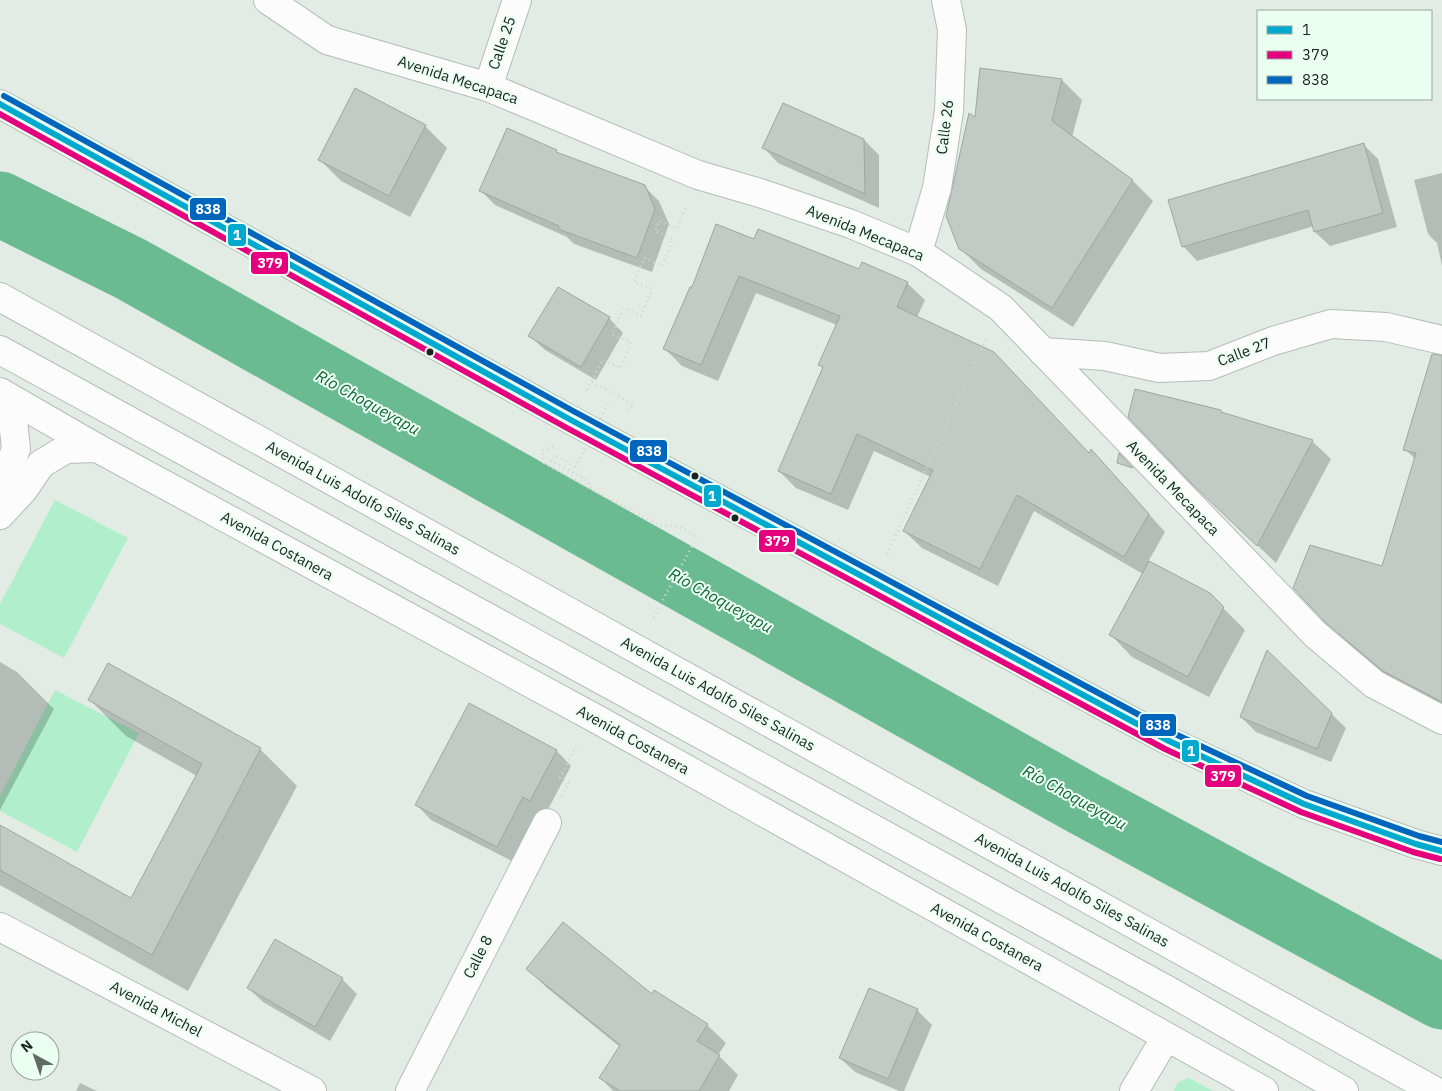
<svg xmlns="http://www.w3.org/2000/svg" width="1442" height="1091" font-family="'IBM Plex Sans',sans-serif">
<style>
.green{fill:#b1efcc}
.shadow{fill:#0003}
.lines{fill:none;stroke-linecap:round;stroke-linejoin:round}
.river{stroke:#6aba92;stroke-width:65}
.building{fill:#c2cac5;stroke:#9ea6a0}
.street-casing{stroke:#b4bdb7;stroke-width:30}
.secondary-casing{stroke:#b4bdb7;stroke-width:30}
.primary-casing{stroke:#b4bdb7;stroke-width:30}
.path{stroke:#d2d5d3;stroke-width:3;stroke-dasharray:1 4;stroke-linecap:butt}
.street{stroke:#fbfcfb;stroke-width:28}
.secondary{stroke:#fbfcfb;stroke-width:28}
.primary{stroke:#fbfcfb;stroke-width:28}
.path-bridge{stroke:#d2d5d3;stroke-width:3;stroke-dasharray:1 4;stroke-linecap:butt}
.bus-1-casing{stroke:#eafef1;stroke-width:10}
.bus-2-casing{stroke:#eafef1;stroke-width:10}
.bus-3-casing{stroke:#eafef1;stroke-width:10}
.bus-1{stroke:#00a9ce;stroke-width:6}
.bus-2{stroke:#e5007d;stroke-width:6}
.bus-3{stroke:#0065bd;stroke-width:6}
.bus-dot{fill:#1b231e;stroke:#eafef1;stroke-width:2}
.labels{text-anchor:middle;stroke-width:4;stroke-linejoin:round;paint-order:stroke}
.street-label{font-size:15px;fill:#1b231e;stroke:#eafef1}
.water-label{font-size:16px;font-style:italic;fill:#12613d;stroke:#eafef1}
.line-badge{stroke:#eafef1;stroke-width:2}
.badge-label{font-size:14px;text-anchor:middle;font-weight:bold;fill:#fff}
</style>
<rect width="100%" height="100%" fill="#e2ece5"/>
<g class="green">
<path d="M 55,500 L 128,538 L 64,658 L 0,624 L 0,604 Z"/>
<path d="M 55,690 L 139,733 L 77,852 L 0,811 L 0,796 Z"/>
<path d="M 1189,1078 L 1213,1091 L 1173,1091 L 1178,1082 Z"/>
</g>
<g class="shadow">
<path d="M 981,69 L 1062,80 L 1082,100 L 1072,137 L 1133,181 L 1153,201 L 1073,327 L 981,269 L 960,248 Z"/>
<path d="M 425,126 L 447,148 L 410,217 L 341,181 L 319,159 Z"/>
<path d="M 864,140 L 879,155 L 879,208 L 778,163 L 764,148 Z"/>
<path d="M 1364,145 L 1378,159 L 1397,227 L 1330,246 L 1315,232 L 1314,226 L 1197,261 L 1183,246 Z"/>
<path d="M 556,151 L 560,155 L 644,186 L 659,201 L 669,224 L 652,272 L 574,244 L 567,237 L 495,205 L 481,191 Z"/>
<path d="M 1442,173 L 1442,266 L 1437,243 L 1428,234 L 1414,180 Z"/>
<path d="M 755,240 L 907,283 L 925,300 L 917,317 L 1090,454 L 1092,451 L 1108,468 L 1165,532 L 1148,562 L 1209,594 L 1245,630 L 1209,697 L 1132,657 L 1111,635 L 1143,574 L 1034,511 L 998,586 L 922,548 L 904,531 L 931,477 L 874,451 L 848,510 L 796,488 L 779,471 L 824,369 L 819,365 L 837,325 L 756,293 L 718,381 L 682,366 L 665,349 Z"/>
<path d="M 609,318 L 623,333 L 596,380 L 545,350 L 530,336 Z"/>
<path d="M 1442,382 L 1442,713 L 1408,695 L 1351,646 L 1327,622 L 1383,567 L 1416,460 L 1405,449 Z"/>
<path d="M 1221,411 L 1223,414 L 1312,441 L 1331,459 L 1276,563 L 1213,503 Z"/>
<path d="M 1268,652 L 1346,728 L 1331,762 L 1256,732 L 1241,717 Z"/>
<path d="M 0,662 L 17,672 L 54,709 L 0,810 Z"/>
<path d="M 109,665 L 260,749 L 297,786 L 188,991 L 0,885 L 0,827 L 131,900 L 197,776 L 126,736 L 90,700 Z"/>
<path d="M 469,705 L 557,751 L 571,766 L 545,815 L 538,811 L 512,861 L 431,820 L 417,805 Z"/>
<path d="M 528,969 L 652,996 L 707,1025 L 726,1043 L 718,1055 L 738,1075 L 729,1091 L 613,1091 L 601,1078 L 620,1047 L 546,987 Z"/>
<path d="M 342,979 L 357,994 L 330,1041 L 263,1002 L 248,988 Z"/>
<path d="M 917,1010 L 932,1025 L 904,1091 L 899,1091 L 855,1072 L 840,1058 Z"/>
<path d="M 80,1083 L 97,1091 L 76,1091 Z"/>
</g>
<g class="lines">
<path class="river" d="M 0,204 L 131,269 L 1083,803 L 1442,997"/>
</g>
<g class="building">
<path d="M 980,68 L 1062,79 L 1052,121 L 1133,180 L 1052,308 L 959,249 L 946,216 L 969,113 L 975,117 Z"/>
<path d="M 355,88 L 426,125 L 389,196 L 318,160 Z"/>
<path d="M 783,103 L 864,139 L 865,194 L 762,148 Z"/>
<path d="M 507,128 L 557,150 L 556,152 L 645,185 L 655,209 L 637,258 L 558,229 L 559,226 L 479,191 Z"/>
<path d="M 1364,143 L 1383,213 L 1314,232 L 1308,210 L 1182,247 L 1168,200 Z"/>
<path d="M 716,224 L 754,239 L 758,229 L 859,269 L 862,262 L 908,282 L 897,307 L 994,352 L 1089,453 L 1091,449 L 1149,514 L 1124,557 L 1017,495 L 980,569 L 903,531 L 933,470 L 857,434 L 831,494 L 778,471 L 823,367 L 818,365 L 840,316 L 739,276 L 701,365 L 663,349 L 690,287 L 692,287 Z"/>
<path d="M 558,287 L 610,317 L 581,367 L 528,336 Z"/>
<path d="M 1432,354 L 1442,355 L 1442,702 L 1383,671 L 1326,623 L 1293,588 L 1310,545 L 1382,566 L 1416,453 L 1403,450 Z"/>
<path d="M 1135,389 L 1221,410 L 1221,412 L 1313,440 L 1257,546 L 1193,485 L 1128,417 Z"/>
<path d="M 1119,453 L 1133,468 L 1117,463 Z"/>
<path d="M 1149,561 L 1210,593 L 1224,607 L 1188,677 L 1109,635 Z"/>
<path d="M 1267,650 L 1332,713 L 1317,749 L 1240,717 Z"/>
<path d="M 108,663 L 261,748 L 152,955 L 0,870 L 0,825 L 131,898 L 202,764 L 88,700 Z"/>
<path d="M 469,703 L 557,750 L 530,801 L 523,797 L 497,847 L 415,805 Z"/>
<path d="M 563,922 L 652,994 L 654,990 L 708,1024 L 697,1041 L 720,1055 L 699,1091 L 620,1091 L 599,1078 L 620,1045 L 526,969 Z"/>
<path d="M 275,939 L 343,978 L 315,1027 L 247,988 Z"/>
<path d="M 869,988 L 918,1009 L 888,1079 L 839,1058 Z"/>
</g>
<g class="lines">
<g class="street-casing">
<g id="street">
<path d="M 488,87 L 517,0"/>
<path d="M 918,252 L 937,188 L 949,111 L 952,30 L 946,0"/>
<path d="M 1043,352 L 1105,356 L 1159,368 L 1209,366 L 1273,341 L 1331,324 L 1386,327 L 1442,340"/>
<path d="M 0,392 L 97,448 L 591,716 L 1264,1091"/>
<path d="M 0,499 L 4,480 L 16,449 L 13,420 L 0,393"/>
<path d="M 0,515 L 24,489 L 41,464 L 66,449 L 97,448"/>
<path d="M 410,1091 L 547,823"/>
<path d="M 1134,1091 L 1166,1037"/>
</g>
</g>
<g class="secondary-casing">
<g id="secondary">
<path d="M 268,0 L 327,40 L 488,87 L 698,175 L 760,193 L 851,224 L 918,252 L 1001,308 L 1315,634 L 1374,684 L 1442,720"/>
<path d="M 0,927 L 312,1091"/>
</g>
</g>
<g class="primary-casing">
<g id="primary">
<path d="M 0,104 L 571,420 L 1169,741 L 1304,804 L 1416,844 L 1442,851"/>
<path d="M 0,297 L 1435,1091"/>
<path d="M 0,350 L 1169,991 L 1344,1091"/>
</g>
</g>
<g class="path">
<path d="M 592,382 L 633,404 L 629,411 L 626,409"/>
<path d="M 587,390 L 603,360 L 621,368 L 631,342 L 612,335 L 624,308 L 641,316 L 652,289 L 634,282 L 644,258 L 662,266 L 673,239 L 655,231 L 659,221 L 677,229 L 686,206"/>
<path d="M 553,447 L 541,451 L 544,463 L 591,489"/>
<path d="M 575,467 L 554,455 L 551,461 L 587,480 L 591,489 L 659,525 L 680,527 L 697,537 L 652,620"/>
<path d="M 887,554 L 986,339"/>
<path d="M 562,796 L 569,783 L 560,778 L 576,746"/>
</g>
<use href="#street" class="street"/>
<use href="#secondary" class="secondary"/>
<use href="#primary" class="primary"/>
<path class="path-bridge" d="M 575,467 L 610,401"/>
<g class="bus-1-casing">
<path id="bus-1" d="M 0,104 L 571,420 L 1169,741 L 1304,804 L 1416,844 L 1442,851"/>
</g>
<g class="bus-2-casing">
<path id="bus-2" d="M 0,114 L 567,428 L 1165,749 L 1301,812 L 1413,852 L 1440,859"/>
</g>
<g class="bus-3-casing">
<path id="bus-3" d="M 4,96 L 575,412 L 1173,733 L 1307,796 L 1419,836 L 1442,842"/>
</g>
<use href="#bus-1" class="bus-1"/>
<use href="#bus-2" class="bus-2"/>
<use href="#bus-3" class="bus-3"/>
</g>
<g class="bus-dot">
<circle cx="430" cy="352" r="4.5"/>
<circle cx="695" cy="476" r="4.5"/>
<circle cx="735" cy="518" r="4.5"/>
</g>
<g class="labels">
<g class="street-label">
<text transform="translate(502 43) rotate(-71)" y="5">Calle 25</text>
<text transform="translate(458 80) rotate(18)" y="5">Avenida Mecapaca</text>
<text transform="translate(945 127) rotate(-83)" y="5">Calle 26</text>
<text transform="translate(865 233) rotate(22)" y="5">Avenida Mecapaca</text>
<text transform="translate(1244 352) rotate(-21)" y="5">Calle 27</text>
<text transform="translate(1173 488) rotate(46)" y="5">Avenida Mecapaca</text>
<text transform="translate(363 498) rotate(29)" y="5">Avenida Luis Adolfo Siles Salinas</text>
<text transform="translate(277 546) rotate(29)" y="5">Avenida Costanera</text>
<text transform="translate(718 694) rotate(29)" y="5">Avenida Luis Adolfo Siles Salinas</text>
<text transform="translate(633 740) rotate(29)" y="5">Avenida Costanera</text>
<text transform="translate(1072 890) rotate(29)" y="5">Avenida Luis Adolfo Siles Salinas</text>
<text transform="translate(987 937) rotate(29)" y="5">Avenida Costanera</text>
<text transform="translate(478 957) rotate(-63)" y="5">Calle 8</text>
<text transform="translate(156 1009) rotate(28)" y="5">Avenida Michel</text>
</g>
<g class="water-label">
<text transform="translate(368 402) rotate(29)" y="6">Río Choqueyapu</text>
<text transform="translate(721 600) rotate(29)" y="6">Río Choqueyapu</text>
<text transform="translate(1075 797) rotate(29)" y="6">Río Choqueyapu</text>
</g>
</g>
<g class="line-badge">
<rect x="189" y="197" width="38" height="24" rx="5" fill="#0065bd"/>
<rect x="227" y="223" width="20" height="24" rx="5" fill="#00a9ce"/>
<rect x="250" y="251" width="39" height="24" rx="5" fill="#e5007d"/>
<rect x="629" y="439" width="39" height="24" rx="5" fill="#0065bd"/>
<rect x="703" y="484" width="19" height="24" rx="5" fill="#00a9ce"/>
<rect x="758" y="529" width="38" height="24" rx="5" fill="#e5007d"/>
<rect x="1139" y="713" width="38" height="24" rx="5" fill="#0065bd"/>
<rect x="1181" y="739" width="19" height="24" rx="5" fill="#00a9ce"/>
<rect x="1204" y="764" width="38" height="24" rx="5" fill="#e5007d"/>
</g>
<g class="badge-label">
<text x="208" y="214">838</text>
<text x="237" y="240">1</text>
<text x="270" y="268">379</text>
<text x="649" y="456">838</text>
<text x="712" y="501">1</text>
<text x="777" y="546">379</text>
<text x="1158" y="730">838</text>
<text x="1191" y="756">1</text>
<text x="1223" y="781">379</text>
</g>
<rect x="1257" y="10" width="175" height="90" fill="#eafef1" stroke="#97a69d"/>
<rect x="1267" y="26" width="25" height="8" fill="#00a9ce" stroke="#97a69d"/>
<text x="1302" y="35" font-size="15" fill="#1b231e">1</text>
<rect x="1267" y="51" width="25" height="8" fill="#e5007d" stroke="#97a69d"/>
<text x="1302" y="60" font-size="15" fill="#1b231e">379</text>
<rect x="1267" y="76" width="25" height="8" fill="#0065bd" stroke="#97a69d"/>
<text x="1302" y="85" font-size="15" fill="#1b231e">838</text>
<g transform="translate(35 1056) rotate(320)"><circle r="24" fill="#eafef1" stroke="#97a69d"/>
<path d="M0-4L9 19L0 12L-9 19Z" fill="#616964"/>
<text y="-8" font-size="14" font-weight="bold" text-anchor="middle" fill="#1b231e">N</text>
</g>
</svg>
